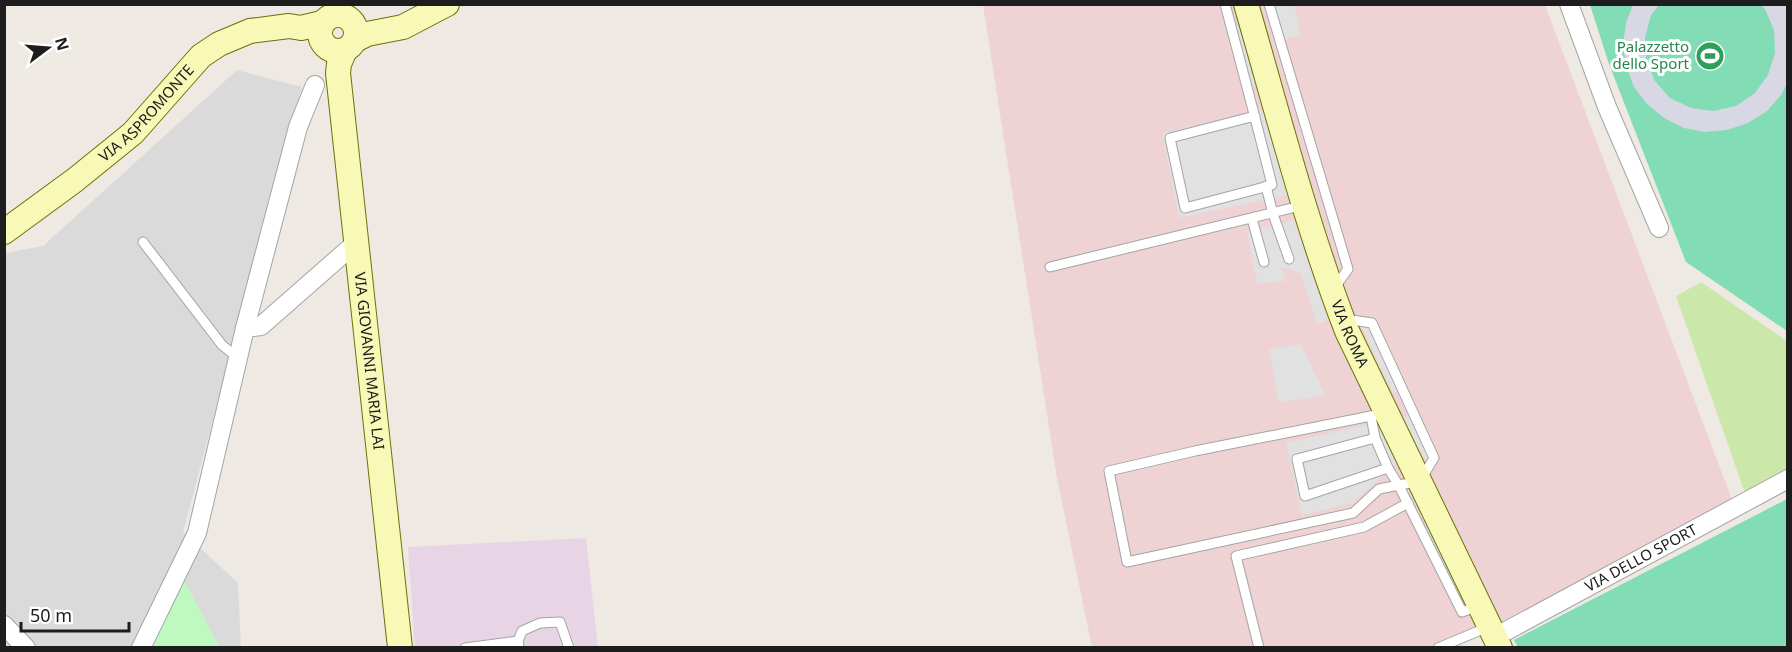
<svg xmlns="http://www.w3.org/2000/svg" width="1792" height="652" font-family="'Noto Sans',sans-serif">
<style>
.residential{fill:#dbdada}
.commercial{fill:#efd2d3}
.industrial{fill:#e7d5e5}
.grass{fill:#cbe8aa}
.park{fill:#c0f8c2}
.pitch{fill:#82dcb5}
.parking{fill:#e1e1e1}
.plaza{fill:#d8d8e4}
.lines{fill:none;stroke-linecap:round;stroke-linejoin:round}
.lane-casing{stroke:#a4a4a4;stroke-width:11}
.street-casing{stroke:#a4a4a4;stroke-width:20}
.secondary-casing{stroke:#6c7207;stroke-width:26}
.lane{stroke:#fff;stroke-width:9}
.street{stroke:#fff;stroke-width:18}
.secondary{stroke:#f8f8b7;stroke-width:24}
.labels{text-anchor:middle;stroke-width:6;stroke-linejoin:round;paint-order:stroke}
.leisure-label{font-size:15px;fill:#27864d;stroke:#fff;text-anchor:end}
.street-label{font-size:15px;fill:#1d1d1d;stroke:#fff}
</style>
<rect width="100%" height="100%" fill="#eeeae3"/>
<path class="residential" d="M 237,70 L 302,87 L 183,532 L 238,583 L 241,647 L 5,648 L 5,253 L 43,246 Z"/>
<path class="commercial" d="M 983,5 L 1545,5 L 1734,505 L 1456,647 L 1092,647 L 1057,478 Z"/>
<path class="industrial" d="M 586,538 L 598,647 L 415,647 L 408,547 Z"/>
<path class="grass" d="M 1701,282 L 1787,341 L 1787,473 L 1746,496 L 1676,296 Z"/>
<path class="park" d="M 183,579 L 220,647 L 149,647 Z"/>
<g class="pitch">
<path d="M 1590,5 L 1787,5 L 1787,331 L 1686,262 L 1609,64 Z"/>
<path d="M 1787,499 L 1787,647 L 1518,647 L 1514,640 Z"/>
</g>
<g class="parking">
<path d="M 1269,5 L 1294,5 L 1301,35 L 1279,41 Z"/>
<path d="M 1243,25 L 1260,84 L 1252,87 L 1235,27 Z"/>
<path d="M 1265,110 L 1289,195 L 1179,218 L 1162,133 Z"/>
<path d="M 1294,220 L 1328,320 L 1317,324 L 1300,273 L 1281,267 L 1285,281 L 1257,284 L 1247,232 Z"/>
<path d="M 1362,328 L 1371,329 L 1399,390 L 1393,394 Z"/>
<path d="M 1301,344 L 1325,395 L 1279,403 L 1269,350 Z"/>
<path d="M 1403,417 L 1410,417 L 1430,457 L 1425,461 Z"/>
<path d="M 1379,422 L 1397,464 L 1352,503 L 1302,515 L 1286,443 Z"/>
<path d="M 1432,525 L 1464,592 L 1457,595 L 1425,529 Z"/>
</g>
<path class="plaza" d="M 1633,5 L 1659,5 L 1651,15 L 1645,37 L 1646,60 L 1655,81 L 1670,98 L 1691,108 L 1713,111 L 1736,106 L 1755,93 L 1768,75 L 1775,53 L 1774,30 L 1765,9 L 1761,5 L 1787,5 L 1787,83 L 1781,95 L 1767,111 L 1748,123 L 1727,130 L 1705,132 L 1684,128 L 1664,118 L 1647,104 L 1634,87 L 1626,66 L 1623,44 L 1626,23 Z"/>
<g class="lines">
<g class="lane-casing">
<g id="lane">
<path d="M 1225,4 C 1241,64 1257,124 1272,185 L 1185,208 L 1170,138 L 1255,116"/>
<path d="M 1269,4 L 1348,269 L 1335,287"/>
<path d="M 1266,186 L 1273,214 L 1289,259"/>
<path d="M 1252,219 L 1264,262"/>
<path d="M 143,242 L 222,345 L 238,358"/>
<path d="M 1050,267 L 1304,205"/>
<path d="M 1345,319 L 1372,323 L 1434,458 L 1420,481 L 1379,489 L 1353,513 L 1127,562 L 1109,471 L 1195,451 L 1386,413"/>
<path d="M 1371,416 L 1375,438 L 1297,459 L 1305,496 L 1388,468 L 1399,486 L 1462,612 L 1478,606"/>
<path d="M 1375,438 L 1388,468"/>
<path d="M 465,648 L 518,641"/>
<path d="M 519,648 L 518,641 L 522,631 L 540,623 L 560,622 L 569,648"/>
<path d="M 1259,648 L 1236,556 L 1364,527 L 1408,503"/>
<path d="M 1438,648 L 1488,627"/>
</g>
</g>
<g class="street-casing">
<g id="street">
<path d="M 1569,4 L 1607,107 L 1659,228"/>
<path d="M 327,18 L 333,10 L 335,4"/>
<path d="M 245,328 L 298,127 L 315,85"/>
<path d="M 4,625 L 26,648"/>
<path id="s1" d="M 1495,637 L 1788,479"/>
<path d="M 141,648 L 197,533 L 245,328 L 261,326 L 351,247 L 356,246"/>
</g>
</g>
<g class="secondary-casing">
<g id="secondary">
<path id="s2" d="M 1246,4 C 1278,114 1306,225 1347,331 L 1500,648"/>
<circle cx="338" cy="33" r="18"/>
<path d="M 355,40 L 367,34 L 403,27 L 447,4"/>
<path id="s3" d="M 345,50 L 339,64 L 338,73 L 400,648"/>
<path id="s4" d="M 4,232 L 75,180 L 133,133 L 201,56 L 219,44 L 250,31 L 289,26 L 301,28 L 322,23"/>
</g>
</g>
<use href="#lane" class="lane"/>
<use href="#street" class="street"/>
<use href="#secondary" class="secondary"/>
</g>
<defs>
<g id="stadium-disc" transform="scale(1.5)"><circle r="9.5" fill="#2e9e5b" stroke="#fff"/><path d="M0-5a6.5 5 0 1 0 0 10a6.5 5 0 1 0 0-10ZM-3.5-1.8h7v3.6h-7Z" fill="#fff"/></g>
</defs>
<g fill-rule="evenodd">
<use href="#stadium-disc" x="1710" y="56"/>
</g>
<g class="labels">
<g class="leisure-label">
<text x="1689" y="52">Palazzetto<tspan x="1689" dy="17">dello Sport</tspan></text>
</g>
<g class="street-label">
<text dy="5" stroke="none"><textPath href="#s4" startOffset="186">VIA ASPROMONTE</textPath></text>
<text dy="5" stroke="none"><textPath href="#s2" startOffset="346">VIA ROMA</textPath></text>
<text dy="5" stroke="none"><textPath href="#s3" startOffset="314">VIA GIOVANNI MARIA LAI</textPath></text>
<text dy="5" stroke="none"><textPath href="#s1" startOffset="166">VIA DELLO SPORT</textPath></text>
</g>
</g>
<rect width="1792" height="652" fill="none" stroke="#1d1d1d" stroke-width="12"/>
<g transform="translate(48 48) rotate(74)" stroke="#ffffff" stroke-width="4.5" paint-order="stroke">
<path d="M0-4.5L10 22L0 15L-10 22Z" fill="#1d1d1d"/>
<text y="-9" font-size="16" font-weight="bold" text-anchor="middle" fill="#1d1d1d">N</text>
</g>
<path d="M21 622v9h108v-9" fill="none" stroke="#1d1d1d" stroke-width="3"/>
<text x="30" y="622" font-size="18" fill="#1d1d1d" stroke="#ffffff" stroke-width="4.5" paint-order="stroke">50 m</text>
</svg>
